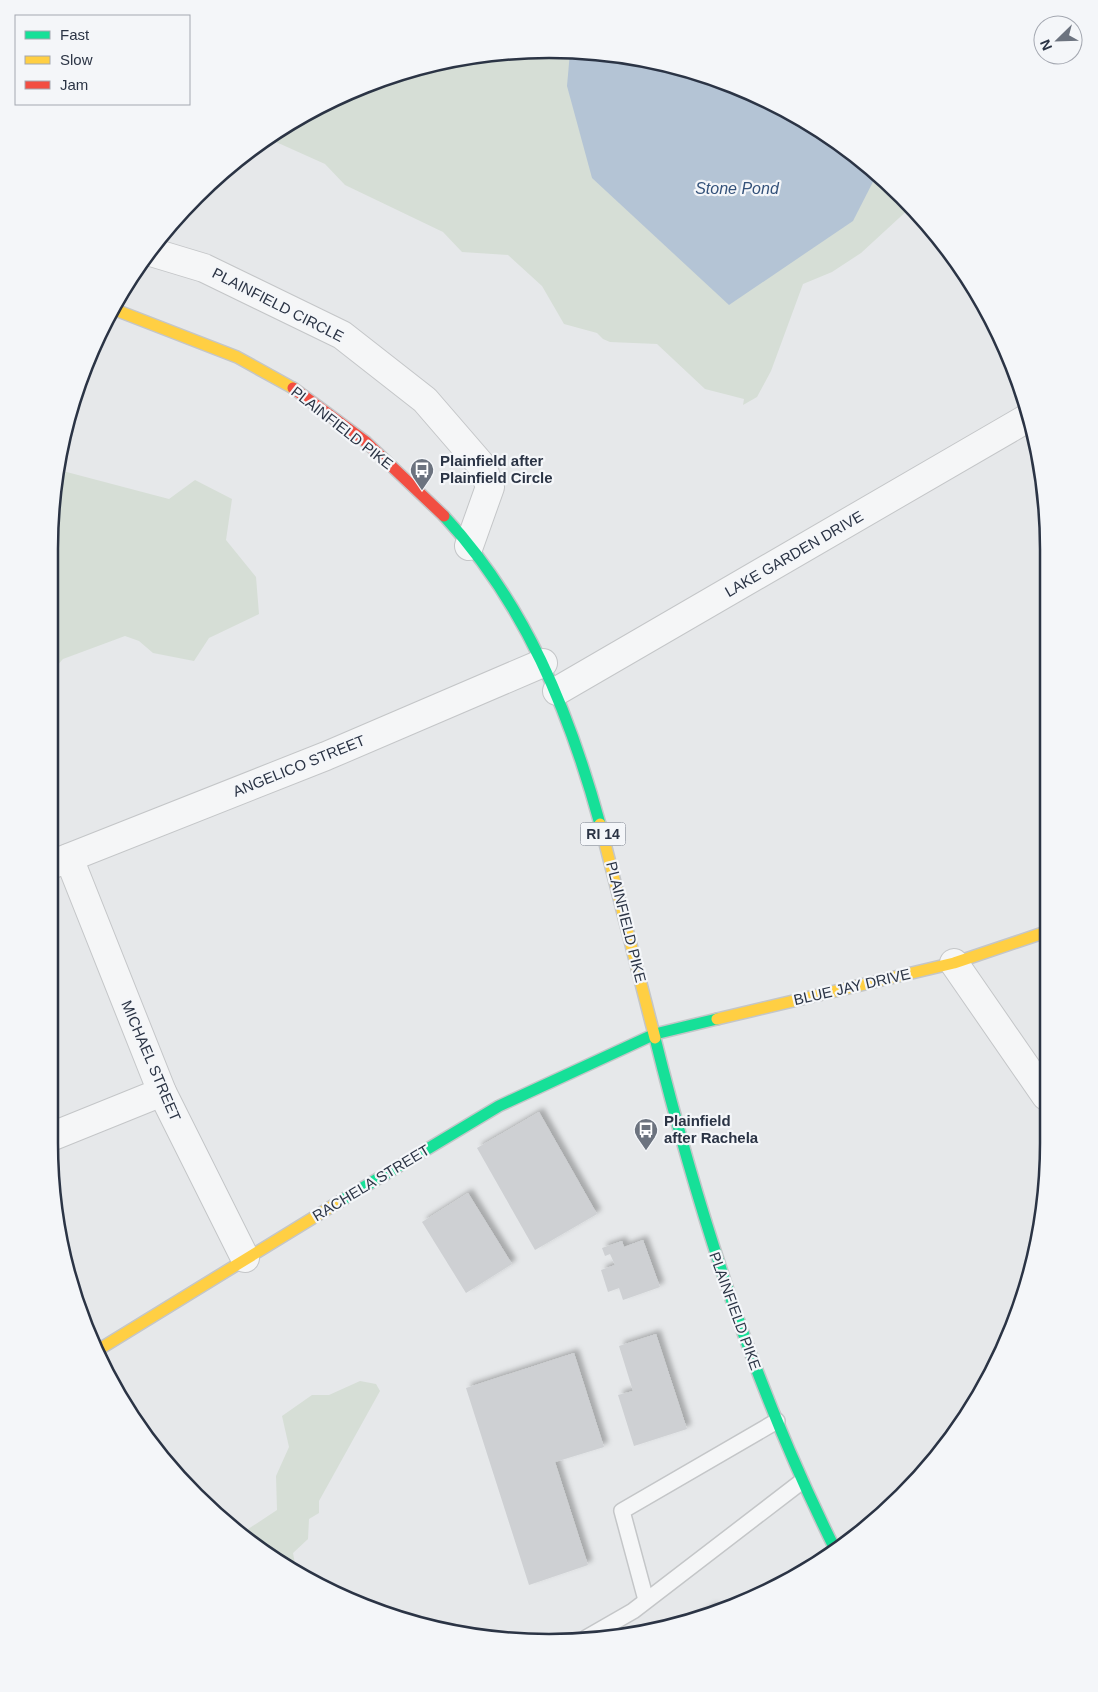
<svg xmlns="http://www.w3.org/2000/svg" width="1098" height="1692" font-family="Arial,sans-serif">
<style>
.green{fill:#d6ded6}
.water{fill:#b4c4d5}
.building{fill:#ced0d3;filter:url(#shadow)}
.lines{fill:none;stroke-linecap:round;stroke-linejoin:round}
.lane-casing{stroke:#c4c6c8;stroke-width:18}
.street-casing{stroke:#c4c6c8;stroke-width:30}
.fast-casing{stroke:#c4c6c8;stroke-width:14}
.slow-casing{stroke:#c4c6c8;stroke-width:14}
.jam-casing{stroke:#c4c6c8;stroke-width:14}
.lane{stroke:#f5f6f7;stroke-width:15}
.street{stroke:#f5f6f7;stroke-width:28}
.fast{stroke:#16e098;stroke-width:11}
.slow{stroke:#ffcf43;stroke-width:11}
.jam{stroke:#f24e42;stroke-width:11}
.labels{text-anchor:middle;stroke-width:4.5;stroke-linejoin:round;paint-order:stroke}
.shield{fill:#f4f6f9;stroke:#676e7b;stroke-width:1}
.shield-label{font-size:14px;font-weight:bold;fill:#2b3445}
.street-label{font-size:15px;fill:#2b3445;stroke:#f4f6f9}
.poi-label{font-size:15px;font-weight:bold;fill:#2b3445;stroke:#f4f6f9;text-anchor:start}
.water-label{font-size:16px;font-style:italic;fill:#34527a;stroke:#f4f6f9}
.rim{fill:none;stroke:#2b3445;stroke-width:2.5}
</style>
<defs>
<filter id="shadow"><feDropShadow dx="4.5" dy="-4.5" stdDeviation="2.5" flood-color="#0004"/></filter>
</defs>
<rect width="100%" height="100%" fill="#e6e8ea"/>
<g class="green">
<path d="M 516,50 L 614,53 L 710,75 L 799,116 L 879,173 L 911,207 L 861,253 L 832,272 L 803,284 L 771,371 L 757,397 L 743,405 L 744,399 L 705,389 L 657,344 L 610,342 L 603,339 L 597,333 L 564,324 L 542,286 L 508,255 L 462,252 L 443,232 L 345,185 L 325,164 L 276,142 L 270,136 L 327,100 L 419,66 Z"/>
<path d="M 57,467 L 59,470 L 169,499 L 195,480 L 232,499 L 226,540 L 256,577 L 259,614 L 209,638 L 194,661 L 153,653 L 139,641 L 125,636 L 63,659 L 53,670 L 53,483 Z"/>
<path d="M 360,1381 L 376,1384 L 380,1391 L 319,1501 L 319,1513 L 309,1519 L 308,1539 L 293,1553 L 297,1575 L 239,1535 L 277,1510 L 276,1476 L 289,1447 L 282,1416 L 312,1395 L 329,1395 Z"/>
</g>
<path class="water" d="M 570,52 L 614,53 L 710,75 L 799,116 L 878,172 L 853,221 L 729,305 L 592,178 L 567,86 Z"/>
<g class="building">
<path d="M 539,1112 L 597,1214 L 535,1250 L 477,1148 Z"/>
<path d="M 468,1193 L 512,1264 L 466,1293 L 422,1222 Z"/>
<path d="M 643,1240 L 660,1287 L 623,1300 L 619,1288 L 608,1292 L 601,1270 L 615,1265 L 610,1254 L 605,1256 L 602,1248 L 622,1241 L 624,1247 Z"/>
<path d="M 656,1334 L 687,1429 L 634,1446 L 618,1395 L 633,1391 L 619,1346 Z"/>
<path d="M 574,1353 L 604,1447 L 555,1462 L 588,1565 L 529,1585 L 466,1388 Z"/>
<path d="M 713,1607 L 717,1613 L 690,1622 L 689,1622 Z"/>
</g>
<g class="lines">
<g class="lane-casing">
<g id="lane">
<path d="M 646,1600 L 622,1511 L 777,1421"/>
<path d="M 586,1638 L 633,1611 L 801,1482"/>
</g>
</g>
<g class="street-casing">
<g id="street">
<path d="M 151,252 L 204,268 L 342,335 L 425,400 L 482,466 L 490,487 L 469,546"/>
<path d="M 557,691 L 1031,416"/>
<path d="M 69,858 L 162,1092 L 245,1258"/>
<path d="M 53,864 L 326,756 L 543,663"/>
<path d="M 954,963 L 1046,1096"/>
<path d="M 53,1136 L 162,1092"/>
</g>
</g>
<g class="fast-casing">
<g id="fast">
<path d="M 444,516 C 525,603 569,711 600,824"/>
<path d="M 655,1038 C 699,1215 754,1387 836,1551"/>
<path d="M 334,1205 L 499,1106 L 655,1034 L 717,1019"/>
</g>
</g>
<g class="slow-casing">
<g id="slow">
<path d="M 113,309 L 237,357 L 293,388"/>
<path d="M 600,824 L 655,1038"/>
<path d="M 717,1019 L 954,963 L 1046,932"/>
<path d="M 98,1350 L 334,1205"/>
</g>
</g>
<g class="jam-casing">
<path id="jam" d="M 293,388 L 366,442 L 444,516"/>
</g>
<use href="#lane" class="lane"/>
<use href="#street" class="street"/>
<use href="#fast" class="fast"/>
<use href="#slow" class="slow"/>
<use href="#jam" class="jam"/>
</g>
<defs>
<g id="bus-pin" transform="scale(1.25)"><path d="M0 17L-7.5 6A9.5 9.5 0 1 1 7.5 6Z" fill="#6c737f" stroke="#f4f6f9"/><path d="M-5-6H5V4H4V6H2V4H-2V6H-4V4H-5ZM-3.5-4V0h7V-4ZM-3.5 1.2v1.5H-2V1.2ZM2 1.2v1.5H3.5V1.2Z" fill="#fff"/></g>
</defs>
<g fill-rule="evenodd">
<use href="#bus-pin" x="422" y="470"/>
<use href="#bus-pin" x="646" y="1130"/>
</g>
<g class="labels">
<rect class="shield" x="580.5" y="822.5" width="45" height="23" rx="4"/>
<g class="shield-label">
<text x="603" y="839">RI 14</text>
</g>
<g class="street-label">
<text transform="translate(278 305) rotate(27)" y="5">PLAINFIELD CIRCLE</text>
<text transform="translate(342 428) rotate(38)" y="5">PLAINFIELD PIKE</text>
<text transform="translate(794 554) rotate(-30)" y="5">LAKE GARDEN DRIVE</text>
<text transform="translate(299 766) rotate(-22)" y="5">ANGELICO STREET</text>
<text transform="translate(626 922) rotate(76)" y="5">PLAINFIELD PIKE</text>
<text transform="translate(852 987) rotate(-13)" y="5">BLUE JAY DRIVE</text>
<text transform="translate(151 1061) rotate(67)" y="5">MICHAEL STREET</text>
<text transform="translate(371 1183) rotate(-31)" y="5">RACHELA STREET</text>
<text transform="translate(735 1311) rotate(70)" y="5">PLAINFIELD PIKE</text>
</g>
<g class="poi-label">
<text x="440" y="466">Plainfield after<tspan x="440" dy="17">Plainfield Circle</tspan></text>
<text x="664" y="1126">Plainfield<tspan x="664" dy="17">after Rachela</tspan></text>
</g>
<g class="water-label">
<text x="737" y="194">Stone Pond</text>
</g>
</g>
<path d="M0 0H1098V1692H0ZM549 58H549A491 491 0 0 1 1040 549V1143A491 491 0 0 1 549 1634H549A491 491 0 0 1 58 1143V549A491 491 0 0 1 549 58Z" fill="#f4f6f9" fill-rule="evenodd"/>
<path class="rim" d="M549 58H549A491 491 0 0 1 1040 549V1143A491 491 0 0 1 549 1634H549A491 491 0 0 1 58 1143V549A491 491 0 0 1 549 58Z"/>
<rect x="15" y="15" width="175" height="90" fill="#f4f6f9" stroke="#a4a8b1"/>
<rect x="25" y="31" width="25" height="8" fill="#16e098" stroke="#a4a8b1"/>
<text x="60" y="40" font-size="15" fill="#2b3445">Fast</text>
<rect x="25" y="56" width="25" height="8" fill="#ffcf43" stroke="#a4a8b1"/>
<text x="60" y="65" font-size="15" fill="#2b3445">Slow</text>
<rect x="25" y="81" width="25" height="8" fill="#f24e42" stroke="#a4a8b1"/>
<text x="60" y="90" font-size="15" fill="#2b3445">Jam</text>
<g transform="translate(1058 40) rotate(247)"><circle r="24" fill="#f4f6f9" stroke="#a4a8b1"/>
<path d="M0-4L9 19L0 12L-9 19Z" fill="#6c737f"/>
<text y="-8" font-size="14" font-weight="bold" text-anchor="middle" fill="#2b3445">N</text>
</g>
</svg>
